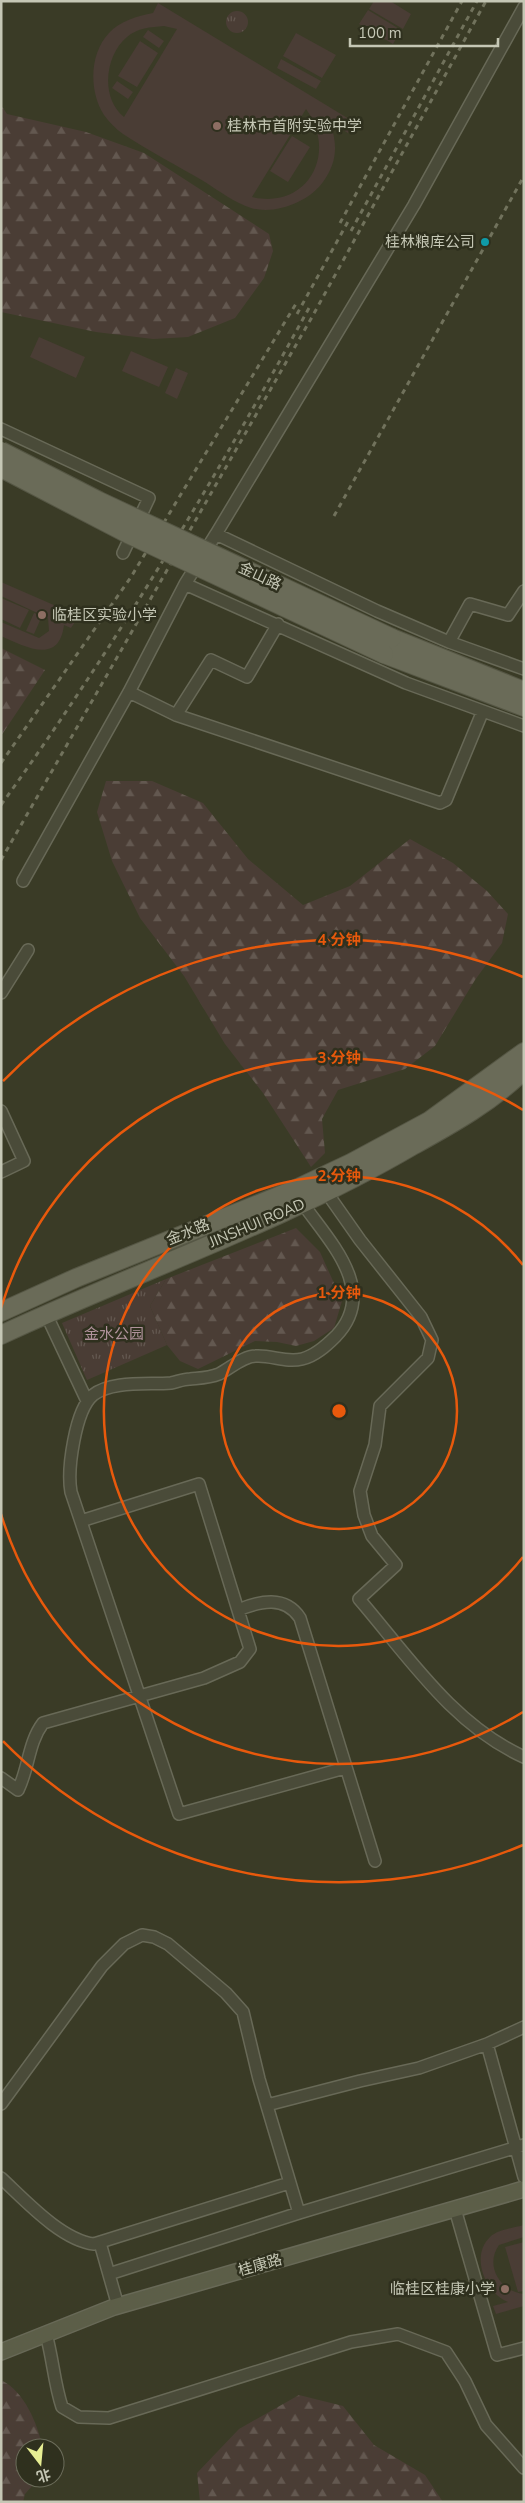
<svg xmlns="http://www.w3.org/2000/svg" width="525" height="2503" viewBox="0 0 525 2503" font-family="'Nunito Sans','Noto Sans SC',sans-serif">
<defs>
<pattern id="grass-tufts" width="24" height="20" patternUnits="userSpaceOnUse" patternTransform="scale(1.25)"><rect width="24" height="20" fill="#4a3d35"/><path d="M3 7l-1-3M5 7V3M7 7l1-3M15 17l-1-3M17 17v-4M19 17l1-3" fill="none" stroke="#635850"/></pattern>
<pattern id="forest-firs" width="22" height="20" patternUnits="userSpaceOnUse" patternTransform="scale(1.25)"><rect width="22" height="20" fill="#4a3d35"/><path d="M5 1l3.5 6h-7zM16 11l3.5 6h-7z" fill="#635850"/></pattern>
</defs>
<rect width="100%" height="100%" fill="#3a3b26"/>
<path fill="url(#grass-tufts)" d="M226 22a11 11 0 1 1 22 0a11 11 0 1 1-22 0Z
M166 1279 150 1306 167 1345 87 1380 62 1323Z"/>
<path fill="url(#forest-firs)" d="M1 105 7 114 86 132 144 153 269 234 273 251 264 278 235 318 188 337 153 339 96 332 1 312Z
M1 648 45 670 1 736Z
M106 781H152L203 803 248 859 303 905 350 886 410 839 453 863 487 891 508 914 502 943 475 980 435 1046 405 1069 338 1090 322 1119 325 1153 311 1167 263 1093 225 1044 184 976 140 918 112 861 97 812Z
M296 1228 320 1252 342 1301 334 1328 314 1341 296 1346 277 1342 255 1341 198 1369 180 1361 167 1345 150 1306 166 1279Z
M1 2380C25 2392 37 2423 43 2448H25V2478H39L25 2494 23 2502H1Z
M299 2395 343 2406 374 2445 425 2475 443 2502H200L197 2473 239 2429Z"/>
<path fill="#4a3d35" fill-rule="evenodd" d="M374 1H390L411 14 403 29 369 9Z
M158 3 354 122 348 133 330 122C338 146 337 162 323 182 309 202 275 215 251 208 235 203 219 191 205 182 178 166 149 151 123 134 116 129 109 122 104 115 89 92 89 54 109 33 120 21 137 16 153 13ZM164 26 177 29 124 117C100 98 105 55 127 37 137 28 151 27 164 26ZM306 109C338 153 308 210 252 197Z
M368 10 401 30 393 44 359 24Z
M148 30 164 41 159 48 143 37Z
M296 33 336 55 322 78 283 56Z
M140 41 158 53 137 87 118 76Z
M281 59 321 81 316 89 277 68Z
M117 81 133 92 128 99 112 88Z
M292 136 310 147 288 182 270 171Z
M39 337 85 357 76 378 30 357Z
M131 351 168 367 159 387 122 371Z
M176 368 188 373 177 399 165 393Z
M1 582 79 616 71 628 64 625C59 666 24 646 1 636V622L39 638 49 631 48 618 1 596Z
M1 598 29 610 20 628 1 619Z
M34 613 42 616 34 634 26 631Z
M524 2225V2237L499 2245C484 2266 501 2292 524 2294V2306L496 2314 493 2306 508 2302C485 2293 470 2256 490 2237 498 2229 514 2228 524 2225Z
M524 2242V2291L518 2292 505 2247Z"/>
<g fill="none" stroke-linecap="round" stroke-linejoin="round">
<defs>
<path id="street" d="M1 429 149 498 123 553
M216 534 414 205 524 7
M185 584 406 683 524 726
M449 642 524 669
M129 692 176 715 440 803 446 800 482 713
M176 715 211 660 247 677 278 624
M23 881 129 692 185 584 216 534 377 611 449 642 470 604 508 615 524 591
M1 993 28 950
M1 1111 24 1161 1 1172
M327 1193 360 1240 421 1317 432 1340 428 1358 380 1406 375 1445 360 1491 364 1515 372 1536 396 1565 359 1599C408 1656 453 1725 524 1757
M303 1204C330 1242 379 1291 336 1336 326 1346 315 1356 302 1359 286 1363 272 1355 256 1356 243 1356 231 1368 219 1374 209 1378 200 1378 190 1379 183 1379 177 1382 171 1383 149 1385 112 1380 93 1395 75 1410 67 1470 71 1492L179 1814 345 1768
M46 1314 87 1401
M238 1610C260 1601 285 1595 300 1618L375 1861
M1 1778 18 1790C29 1768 28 1743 43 1723L204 1678 240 1662 250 1649 199 1484 81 1521
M487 2044 524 2177
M1 2104 102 1966 124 1944 142 1935 154 1937 168 1944 226 1993 243 2012 259 2079 299 2213
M267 2105 360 2081 419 2068 487 2044 524 2027
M1 2178C25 2200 61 2240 94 2244L289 2183
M455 2209 497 2355 524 2348
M100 2243 118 2306
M109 2274 299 2213 524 2145
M46 2334C53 2359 54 2383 62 2407L79 2417 109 2418 351 2342 398 2334 446 2352 465 2381 486 2425 524 2468"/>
<path id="secondary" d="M1 2352 114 2307 524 2189"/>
<path id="primary" d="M392 638 524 691
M384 654 524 707
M1 1312 76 1278 298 1188 351 1163 429 1121 524 1052
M1 1335C138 1271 283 1222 414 1145 452 1124 493 1101 524 1070"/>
</defs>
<use href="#street" stroke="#686957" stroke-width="14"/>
<use href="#secondary" stroke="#686957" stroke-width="18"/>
<use href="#primary" stroke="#565745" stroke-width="20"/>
<use href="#street" stroke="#4a4b39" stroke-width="11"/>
<use href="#secondary" stroke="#5c5e48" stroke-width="15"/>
<use href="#primary" stroke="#6a6b58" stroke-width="18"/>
<path stroke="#71725c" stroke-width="3" stroke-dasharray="5 5" stroke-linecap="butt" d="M340 223 462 1
M351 231 477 1
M297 314 350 218
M334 516 524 176
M1 763 131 577 297 302
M1 805C115 647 215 479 309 308
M1 860 312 317 486 1"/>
<defs>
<path id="primary-bridge" d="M1 451 99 501 392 638
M1 468 128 534 384 654"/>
</defs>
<use href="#primary-bridge" stroke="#565745" stroke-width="20" stroke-linecap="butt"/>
<use href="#primary-bridge" stroke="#6a6b58" stroke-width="18"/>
</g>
<g fill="none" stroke="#e8590c" stroke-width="2.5">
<circle cx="339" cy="1411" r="118"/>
<path d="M523 1557A235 235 0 1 1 523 1265"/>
<path d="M523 1712A353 353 0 0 1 1 1514M1 1308A353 353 0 0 1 523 1110"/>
<path d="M523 1845A471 471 0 0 1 3 1741M3 1081A471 471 0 0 1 523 977"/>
</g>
<g fill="#8d6e63" stroke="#2f301e" stroke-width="2">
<circle cx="217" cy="126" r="5"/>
<circle cx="42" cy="615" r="5"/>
<circle cx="505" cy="2289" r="5"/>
</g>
<circle fill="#0f9aa8" stroke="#2f301e" stroke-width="2" cx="485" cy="242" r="5"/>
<g text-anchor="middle" stroke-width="5" stroke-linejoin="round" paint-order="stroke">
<g font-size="15" fill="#c5c7b5" stroke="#2f301e" text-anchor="start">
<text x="227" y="131">桂林市首附实验中学</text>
<text x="475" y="247" text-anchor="end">桂林粮库公司</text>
<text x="52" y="620">临桂区实验小学</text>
<text x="495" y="2294" text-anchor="end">临桂区桂康小学</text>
</g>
<g font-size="15" fill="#c5c7b5" stroke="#2f301e">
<text transform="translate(260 576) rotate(25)" y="5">金山路</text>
<text transform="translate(257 1223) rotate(-23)" y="5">JINSHUI ROAD</text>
<text transform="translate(188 1232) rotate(-22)" y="5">金水路</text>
<text transform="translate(260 2265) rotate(-16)" y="5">桂康路</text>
</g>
<g font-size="15" fill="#b0929b" stroke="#2f301e">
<text x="114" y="1339">金水公园</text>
</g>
</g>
<circle cx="339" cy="1411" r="8" fill="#e8590c" stroke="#2f301e" stroke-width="2.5"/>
<g font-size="15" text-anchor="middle" font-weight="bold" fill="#e8590c" stroke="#2f301e" stroke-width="5" stroke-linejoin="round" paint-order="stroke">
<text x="339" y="945">4 分钟</text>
<text x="339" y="1063">3 分钟</text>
<text x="339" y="1181">2 分钟</text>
<text x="339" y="1298">1 分钟</text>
</g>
<rect width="525" height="2503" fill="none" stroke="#c5c7b5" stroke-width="5"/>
<g transform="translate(40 2463) rotate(164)"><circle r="24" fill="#2f301e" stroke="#6b6c5a"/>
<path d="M0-4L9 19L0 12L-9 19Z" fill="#e7ee93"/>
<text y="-8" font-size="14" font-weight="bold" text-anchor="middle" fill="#c5c7b5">北</text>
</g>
<path d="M350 38v8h148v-8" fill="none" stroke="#c5c7b5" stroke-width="2.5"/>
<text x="358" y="38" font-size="15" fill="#c5c7b5" stroke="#2f301e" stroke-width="4" paint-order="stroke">100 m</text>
</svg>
